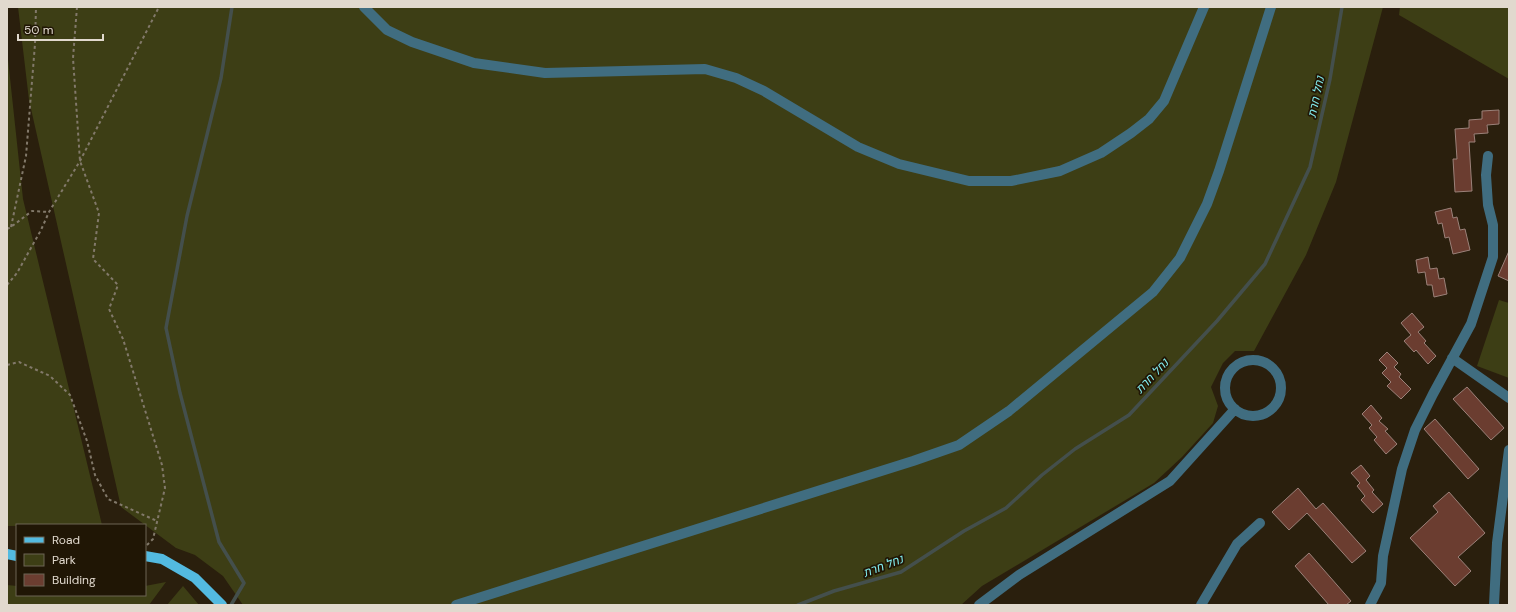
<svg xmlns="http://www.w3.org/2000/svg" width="1516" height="612" viewBox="0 0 1516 612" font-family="'DM Sans',Heebo,sans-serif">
<rect width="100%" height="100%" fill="#2a1f0d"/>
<path fill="#3d3e15" d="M18 7H1383L1336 182 1306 255 1254 351H1235L1223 363 1211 387 1218 406 1213 423 1182 457 1154 483 982 586 961 605H243L223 576 195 555 176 548 121 507 29 100Z
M1400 7H1509V79L1399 15Z
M7 50 23 199 102 525 7 526Z
M1499 300 1509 303V378L1477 366Z
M166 582 149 605H7V585L17 586V595H145V586Z
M183 586 199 605H167Z"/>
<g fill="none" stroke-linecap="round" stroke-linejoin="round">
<path stroke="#444f4c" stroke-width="3.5" d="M231 605 244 583 219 542 180 393 166 328 187 216 221 78 232 7
M798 605 834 591 901 572 964 531 1006 508 1042 475 1075 449 1129 415 1217 321 1265 264 1310 167 1330 79 1342 7"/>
</g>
<path fill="#6b3d30" stroke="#9b8179" d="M1499 110V124L1487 125 1488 133 1474 134 1475 142H1469L1472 191 1455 192 1453 159H1457L1455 129 1469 128V120L1482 119V111Z
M1451 208 1453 218 1457 217 1460 230 1465 229 1470 250 1453 254 1449 237 1445 238 1442 223 1438 224 1435 212Z
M1509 251V281L1498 276Z
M1428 257 1430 269 1437 268 1439 279 1444 278 1447 294 1434 297 1432 285H1427L1425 272 1418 273 1416 260Z
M1412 313 1424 327 1418 332 1426 341 1424 343 1436 356 1428 364 1416 350 1414 352 1404 341 1411 335 1401 323Z
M1387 352 1398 363 1394 367 1401 374 1399 377 1411 389 1401 399 1387 386 1391 382 1382 373 1387 368 1379 360Z
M1467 387 1504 428 1491 440 1453 399Z
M1371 405 1382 418 1379 421 1388 429 1385 431 1397 444 1386 454 1374 440 1377 437 1369 428 1372 425 1362 414Z
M1435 419 1479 469 1468 479 1424 429Z
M1361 465 1370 476 1366 480 1374 490 1372 492 1383 504 1373 513 1361 500 1365 496 1357 486 1360 483 1351 473Z
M1298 488 1316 509 1323 503 1366 551 1352 563 1307 513 1289 530 1272 512Z
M1449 492 1485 533 1458 557 1471 571 1455 586 1410 538 1438 512 1433 506Z
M1309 553 1351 601 1346 605H1329L1295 566Z"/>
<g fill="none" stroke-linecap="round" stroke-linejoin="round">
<path stroke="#82796a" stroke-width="2" stroke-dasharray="3 3" stroke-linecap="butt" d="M77 7 73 58 80 161 99 213 93 259 118 285 109 309 123 339 162 465 165 488 153 539 147 545
M11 227 26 156 35 44 36 7
M7 229 11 227 32 211 49 212
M7 285 17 273 41 230 49 212 80 161 159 7
M7 365 19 362 50 376 70 395 87 441 95 475 108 499 157 521"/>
<path stroke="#406d80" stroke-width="10" d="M364 7 387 30 412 42 474 63 545 73 705 69 736 78 764 91 858 147 899 164 969 181H1011L1060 171 1101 153 1131 133 1149 119 1164 101 1204 7
M1452 358 1509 398
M1225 388a28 28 0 1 1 56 0a28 28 0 1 1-56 0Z
M456 605 913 461 959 445 1009 411 1153 292 1180 258 1207 204 1219 171 1271 7
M979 605 1019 575 1170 481 1235 409
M1201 605 1237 544 1260 523
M1370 605 1381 583 1383 556 1402 469 1415 430 1433 394 1471 324 1493 257V225L1488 205 1486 175 1488 156
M1494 605 1497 543 1509 450"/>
<path stroke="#53bae0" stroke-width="10" d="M7 554 17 556
M145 556 162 559 195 578 222 605"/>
</g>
<g text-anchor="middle" stroke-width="3.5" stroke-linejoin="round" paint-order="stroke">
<g font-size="12" font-style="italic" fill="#82ecee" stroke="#201605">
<text transform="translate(1316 97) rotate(-78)" y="4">נחל חרת</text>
<text transform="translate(1152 376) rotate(-47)" y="4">נחל חרת</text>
<text transform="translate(883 566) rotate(-21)" y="4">נחל חרת</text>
</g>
</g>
<rect width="1516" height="612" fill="none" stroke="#e1d9ce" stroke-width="16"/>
<rect x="16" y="524" width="130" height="72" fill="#201605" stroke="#6d6455"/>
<rect x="24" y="537" width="20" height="6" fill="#53bae0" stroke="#6d6455"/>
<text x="52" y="544" font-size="12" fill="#e1d9ce">Road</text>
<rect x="24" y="554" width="20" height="12" fill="#3d3e15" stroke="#6d6455"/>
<text x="52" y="564" font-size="12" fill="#e1d9ce">Park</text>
<rect x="24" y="574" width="20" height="12" fill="#6b3d30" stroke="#6d6455"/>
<text x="52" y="584" font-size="12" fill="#e1d9ce">Building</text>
<path d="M18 34v6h85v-6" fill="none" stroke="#e1d9ce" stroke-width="2"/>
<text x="24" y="34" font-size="12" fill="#e1d9ce" stroke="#201605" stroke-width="3" paint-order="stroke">50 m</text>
</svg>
